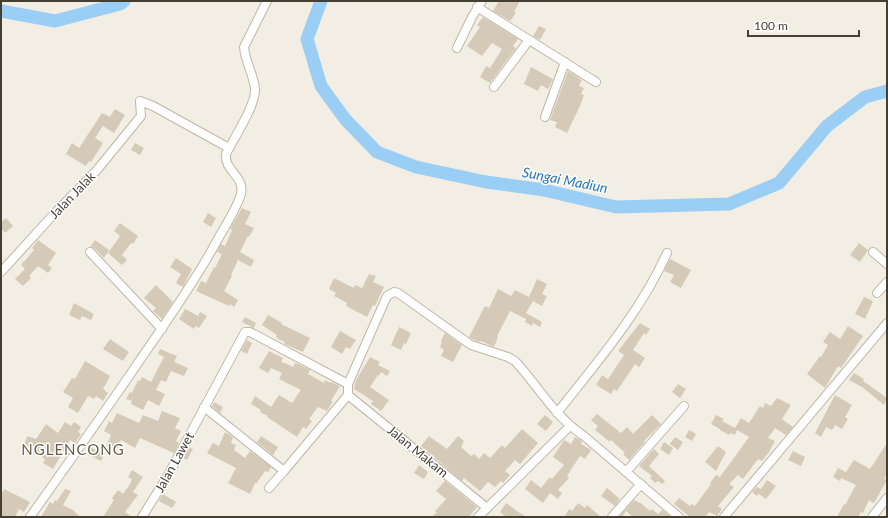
<svg xmlns="http://www.w3.org/2000/svg" width="888" height="518" viewBox="0 0 888 518" font-family="Lato,sans-serif">
<rect width="100%" height="100%" fill="#f3eee3"/>
<g fill="none" stroke-linecap="round" stroke-linejoin="round">
<path stroke="#9acef4" stroke-width="13" d="M321 1 307 39 321 86 345 119 377 152 416 167 486 182 544 190 616 207 729 204 779 183 827 126 865 97 887 91
M1 11 55 21 120 4 124 1"/>
</g>
<path fill="#d5cab8" d="M499 1H520L514 12 516 13 510 21 493 11Z
M483 17 518 39 513 46 516 48 490 83 480 77 486 66 490 68 502 49 492 43 482 56 467 46 480 27 477 25Z
M539 26 546 29 540 40 533 36Z
M531 67 553 79 548 89 541 85 538 91 524 84Z
M568 71 582 80 579 86 584 88 581 94 584 95 580 106 567 133 555 127 557 122 550 120Z
M115 109 125 115 114 133 103 126 95 138 103 143 91 162 89 161 86 166 66 154 72 143 79 148 102 113 110 117Z
M135 143 144 148 140 155 131 150Z
M242 208 251 212 245 224 254 228 249 237 248 236 240 252 254 260 251 267 238 260 231 275 232 276 224 291 238 300 234 307 230 304 229 306 196 291 201 281 206 283 214 267 215 268 222 254 217 252 221 244 225 246 232 230 230 229Z
M208 213 216 218 211 227 203 222Z
M6 218 13 226 5 233 1 228V222Z
M120 223 138 236 133 244 131 243 122 255 127 260 122 265 108 253 120 236 114 231Z
M38 240 56 253 48 265 52 268 48 273 38 266 29 276 31 278 23 286 15 279 25 269 21 265 34 250 32 248Z
M95 240 109 250 104 258 94 248 90 247Z
M859 243 868 250 860 262 850 255Z
M176 258 192 269 183 287 176 283 181 274 170 267Z
M670 259 691 270 681 288 670 282 674 275 664 271Z
M369 274 376 276 373 282 384 287 375 306 373 305 367 317 346 306 347 303 334 296 336 293 329 289 334 278 354 288 355 285 362 288Z
M537 279 547 284 542 294 547 296 542 306 533 301 526 313 542 322 540 327 533 323 532 326 525 322 526 319 510 311 497 336 498 337 494 347 481 341 480 342 474 340 469 337 485 306 489 308 498 289 511 296 515 290 529 297Z
M156 285 173 302 162 319 153 311 156 308 144 298Z
M864 297 873 301 865 319 855 314Z
M74 303 94 314 91 320 82 316 80 320 69 315Z
M185 309 198 316 200 312 207 316 199 328 195 326 194 329 179 319Z
M268 315 282 323 281 324 310 338 303 352 284 344 285 342 278 339 276 336 277 335 262 325Z
M245 317 256 323 254 328 242 322Z
M640 323 650 329 646 335 644 333 633 350 645 358 639 367 635 364 617 391 614 389 611 394 596 385 602 375 608 379 624 355 618 351Z
M848 326 863 336 841 368 838 366 825 388 807 374 820 356 821 357 828 345 823 342 830 332 840 339Z
M399 327 411 333 406 344 404 343 401 350 391 345Z
M340 331 356 340 350 349 346 347 342 354 331 347Z
M445 333 462 345 453 362 441 356 444 350 440 347 442 342 441 341Z
M110 339 129 352 123 361 103 349Z
M247 340 252 343 247 354 241 351Z
M160 349 177 356 174 362 188 368 184 376 171 371 166 382 161 380 156 390 165 394 159 406 148 400 143 410 131 404 132 401 126 399 130 392 132 393 138 380 140 381 142 377 151 382 164 357 158 354Z
M269 351 283 358 281 362 287 364 293 367 295 363 300 365 310 370 308 374 324 383 325 380 331 383 332 382 340 386 331 401H333L327 411 318 407 309 419 312 421 306 429 303 427 297 437 267 417 268 416 260 412 261 410 251 404 255 396 271 407 279 395 292 403 301 390 279 379 282 373 271 368 268 373 259 368Z
M370 357 380 362 378 365 390 371 387 376 381 372 379 376 378 375 370 387 389 400 381 411 371 404 373 401 354 389 356 380Z
M85 361 110 376 103 389 108 393 103 401 96 396 94 399 88 396 78 413 68 407 73 398 63 392 72 378 75 379Z
M854 373 864 379 863 381 887 398 884 405 862 387 849 380Z
M678 384 686 389 680 398 672 392Z
M835 395 852 405 845 417 848 419 842 429 835 425 832 430 826 427 821 437 815 433Z
M777 398 791 405 782 419 793 427 786 435 775 428 768 438 775 441 769 452 762 461 758 459 743 479 738 475 729 484 734 487 718 506 722 509 717 516 709 512 705 517H690L674 504 679 498 690 506 692 504 695 506 711 484 710 483 716 475 720 477 749 437 737 430 735 435 730 433 729 435 720 430V429L711 424 716 415 724 419 722 421 735 428 741 418 749 423 760 406 763 408 765 403 771 406Z
M214 402 223 407 220 413 212 406Z
M162 411 180 418 175 428 181 431 176 441 179 443 174 453 140 438 135 448 121 440 116 452 106 447 111 435 104 431 109 421 112 423 117 413 139 423 143 415 158 421Z
M597 414 621 433 627 427 633 434 652 415 661 424 644 441 645 442 629 460 623 454 625 453 611 440 610 442 595 430 598 426 591 420Z
M545 415 553 422 546 431 537 424Z
M65 422 71 426 74 422 81 427 78 432 81 434 75 443 70 440 53 469 43 463 45 459 24 446 27 436 36 439 46 424 58 433Z
M522 429 538 443 520 464 515 460 505 471 510 475 503 483 501 481 495 487 488 482 480 491 464 478 462 481 421 446 429 436 447 449 458 436 464 441 461 447 471 456 474 454 479 459 484 453 490 458 502 445 505 448Z
M689 430 696 434 692 441 685 437Z
M225 432 233 437 231 443 236 445 234 450 245 458 250 451 271 467 268 472 265 471 256 484 255 483 250 494 228 483 236 468 207 453 213 443 219 446Z
M261 436 278 447 273 455 257 442Z
M575 437 582 441 581 444 591 450 585 459 580 456 567 476 569 478 558 490 562 493 558 499 550 493 543 503 525 489 531 480 541 488 550 477 552 479 564 465 553 457 564 440 571 444Z
M675 437 683 442 678 450 670 444Z
M664 442 673 448 669 455 660 449Z
M887 443V474L884 479 887 480 874 503 869 500 863 513 861 512 858 517H837L844 504 845 505 856 485 841 478 840 481 833 477 838 468 846 472 854 460 870 469Z
M718 446 726 452 716 471 705 462Z
M89 447 105 453 101 461 86 454Z
M189 447 193 449 187 460 183 458Z
M654 449 659 454 649 466 665 481 662 484 658 481 655 483 650 478 652 476 639 466Z
M793 451 805 457 801 466 788 460Z
M419 465 428 472 424 479 414 473Z
M132 470 143 477 133 492 138 495 125 512 132 517H103L114 500 112 498 118 490 123 494 130 484 132 479 128 477Z
M767 480 776 486 766 499 759 494 757 496 752 492 757 487 761 489Z
M445 481 477 507 469 517H432L437 512 435 511 446 499 436 491Z
M607 488 620 499 615 506 601 496Z
M4 489 30 502 24 512 19 509 15 517H1V496Z
M65 489 71 491 63 505 73 510 80 517H41L50 502 53 504 55 500 57 501Z
M163 494 176 502 172 508 159 501Z
M634 500 642 504 650 511 652 509 658 514 662 510 671 517H633L626 511 622 517H619Z
M506 503 517 511 526 517H506L500 512Z
M578 503 585 508 587 505 601 517H564L569 509 572 511Z"/>
<g fill="none" stroke-linecap="round" stroke-linejoin="round">
<defs>
<path id="minor" d="M477 7 596 82
M457 48 472 17 482 1
M494 87 529 40
M545 117 565 62
M90 252 162 329
M873 252 887 264
M1 272 53 215 97 170 141 116 140 101 153 106 229 148
M877 293 887 282
M348 395 487 508
M204 407 284 471 348 395V384L387 296 394 292 398 293 471 345 508 357 515 361C539 387 554 416 584 436L679 517
M557 413C597 362 640 313 667 253
M626 472 684 406
M269 488 284 471
M30 517C67 465 104 413 140 360 165 324 191 287 213 248 220 234 237 209 241 194 245 176 224 171 226 154 234 138 256 105 255 89 254 75 245 62 244 47L267 1
M142 517 167 477 245 332H250L348 384
M478 517 570 426
M612 517 641 484
M724 517 887 323
M872 517 887 498"/>
</defs>
<use href="#minor" stroke="#bfb6a5" stroke-width="10"/>
<use href="#minor" stroke="#fff" stroke-width="8"/>
</g>
<g text-anchor="middle" stroke-width="3" stroke-linejoin="round" paint-order="stroke">
<g font-size="13" fill="#453e33" stroke="#fff">
<text transform="translate(72 195) rotate(-46)" y="5">Jalan Jalak</text>
<text transform="translate(418 451) rotate(39)" y="5">Jalan Makam</text>
<text transform="translate(174 462) rotate(-61)" y="5">Jalan Lawet</text>
</g>
<g font-size="14" font-style="italic" fill="#2677b7" stroke="#fff">
<text transform="translate(565 180) rotate(11)" y="5">Sungai Madiun</text>
</g>
<g font-size="15" letter-spacing="1" fill="#685c49" stroke="#fff">
<text x="73" y="455">NGLENCONG</text>
</g>
</g>
<rect width="888" height="518" fill="none" stroke="#453e33" stroke-width="4"/>
<path d="M748 30v6h111v-6" fill="none" stroke="#453e33" stroke-width="2"/>
<text x="754" y="30" font-size="12" fill="#453e33" stroke="#ffffff" stroke-width="3" paint-order="stroke">100 m</text>
</svg>
